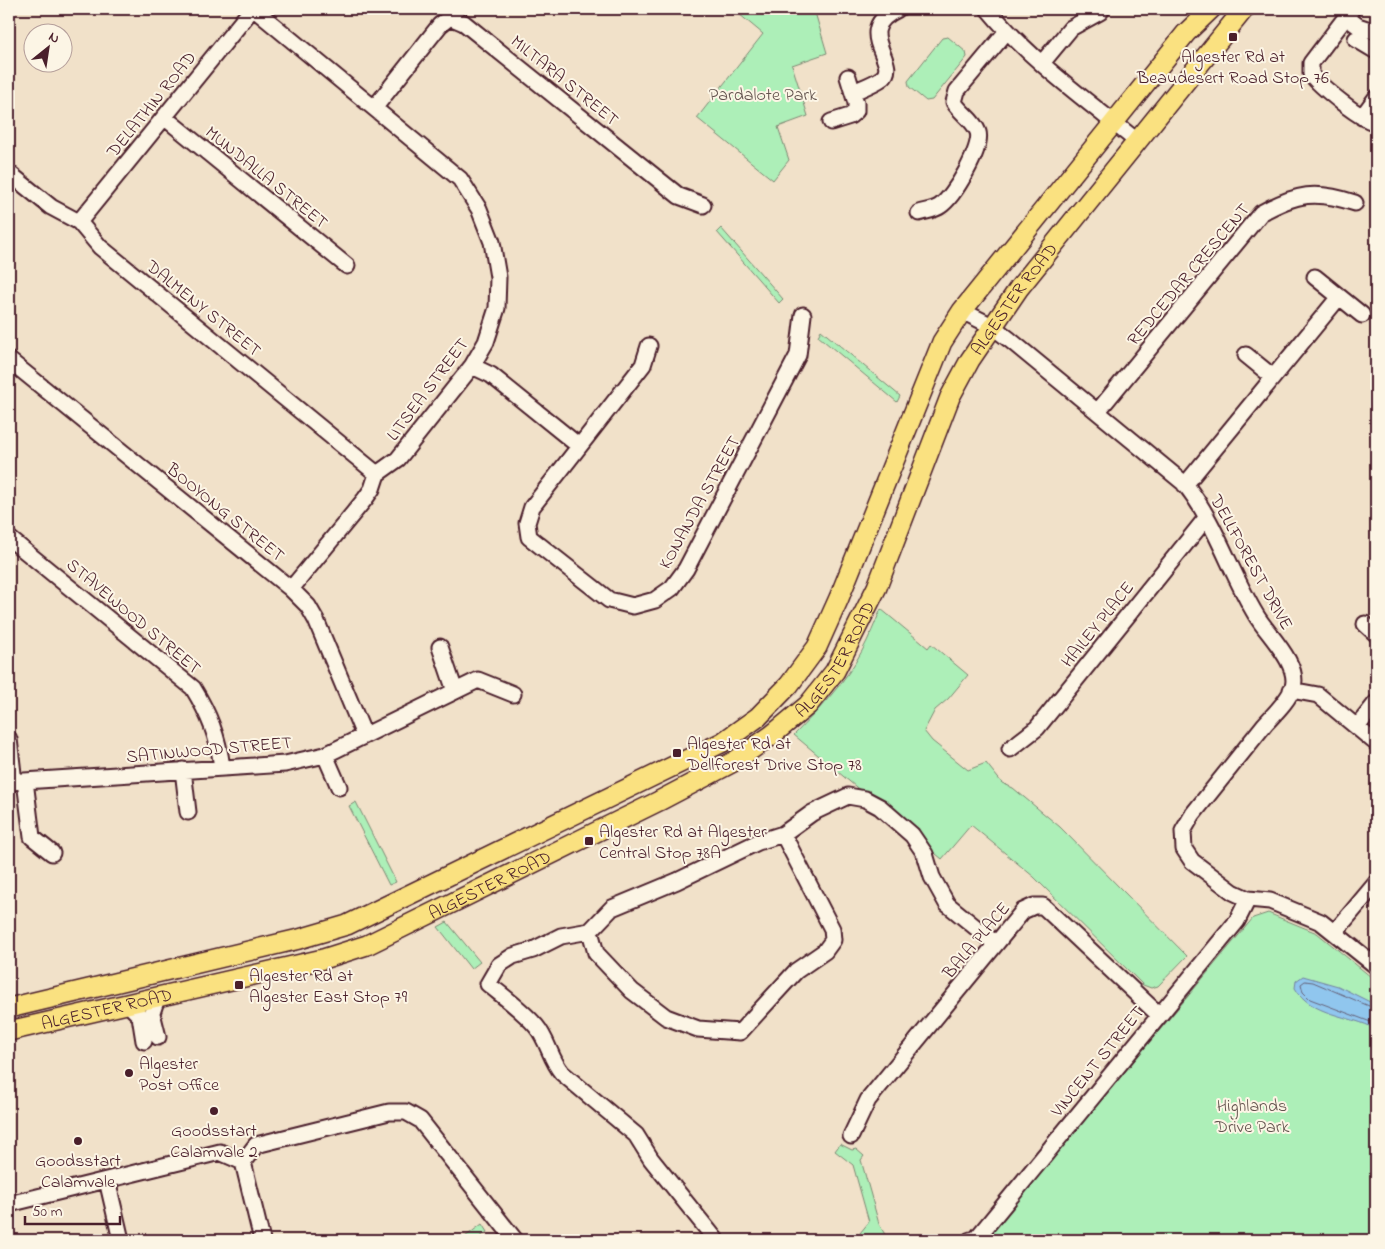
<svg xmlns="http://www.w3.org/2000/svg" width="1385" height="1249" viewBox="0 0 1385 1249" font-family="'Indie Flower',sans-serif">
<rect width="100%" height="100%" fill="#f1e1c9"/>
<filter id="ink" filterUnits="userSpaceOnUse"><feTurbulence type="fractalNoise" baseFrequency=".02" numOctaves="2"/><feDisplacementMap in="SourceGraphic" scale="10" xChannelSelector="R" yChannelSelector="G"/><feConvolveMatrix kernelMatrix="1 2 1 2 8 2 1 2 1" color-interpolation-filters="sRGB"/></filter>
<g filter="url(#ink)">
<path fill="#adefb8" stroke="#7c8772" d="M733 9H814L827 53 792 65 808 116 778 127 789 160 773 180 697 118 763 34Z
M948 37 966 52 967 57 932 100 926 101 909 87 908 81 942 38Z
M721 228 783 299 779 303 717 232Z
M821 330 900 396 897 402 818 336Z
M881 609 928 648 931 644 968 675 948 699 935 710 924 731 932 741 968 770 986 763 1002 783 1013 788 1060 827 1187 956 1158 986 1151 988 1143 985 1034 877 971 825 942 859 794 735C819 709 845 683 862 651 869 638 875 623 881 609Z
M356 802 396 882 389 885 349 806Z
M1268 913 1317 933 1376 981V1240H985L1253 918Z
M447 922 480 962 471 969 438 927Z
M840 1144 852 1150 856 1149 864 1156 861 1160 879 1224 888 1240H868L860 1233 869 1222 853 1165 835 1151Z
M482 1224 487 1232 476 1240H461Z"/>
<path fill="#90c6ee" stroke="#7483a0" d="M1303 976 1338 986 1376 1005V1029C1350 1015 1311 1016 1295 988L1296 981Z"/>
<g fill="none" stroke-linecap="round" stroke-linejoin="round">
<path stroke="#666279" stroke-width="1" d="M1376 1009 1313 982 1305 981 1301 984 1303 992 1310 999 1376 1024"/>
<defs>
<path id="minor" d="M254 9 460 179 479 209 492 242 498 277 497 308 486 342 472 366 398 459 377 474 372 489 365 499 291 589
M988 9C1030 60 1086 100 1138 142
M1352 9 1311 63V74C1319 85 1364 123 1376 122
M1346 17 1358 26 1373 31
M1356 39 1376 51
M1042 63 1071 28 1100 12 1102 9
M853 92C862 88 874 84 882 78 902 63 850 31 898 9
M375 107 440 25 450 17 464 23 679 196 703 205
M164 117 347 266
M1362 117 1376 98
M831 122 850 116 856 111V103L848 77
M9 173 51 207 79 222 100 247 377 474
M919 213C925 211 935 210 940 206 954 197 983 147 978 132 974 120 960 113 954 102L957 91 1007 31
M79 222 252 9
M1315 277 1362 315
M962 311 992 326 1010 340 1185 484C1216 523 1230 572 1256 615 1267 634 1300 664 1293 687 1289 700 1274 714 1265 724 1241 754 1217 784 1193 814L1183 831 1184 849 1192 861 1233 892 1248 899 1270 901 1321 922 1376 966
M649 346 643 365 532 507 527 523 529 537 609 600 633 606 655 600 672 588 686 569 798 355 803 315
M1246 355 1273 377
M9 360 291 589 308 606 316 620 364 735
M472 366 491 375 579 446
M1098 411 1261 213C1297 193 1316 190 1355 203
M1185 485 1339 297
M9 538 193 688C209 714 218 737 222 767
M1365 624 1376 634
M440 647 455 691
M1291 690 1318 695 1376 743
M1357 727 1376 703
M9 739 14 782
M1010 749 1037 728 1207 517
M325 755 339 787
M183 770 188 812
M25 781 32 837 52 853
M9 782 285 764 325 755 478 680 513 694
M590 931 596 953 632 991 666 1017 698 1029 740 1032 796 971 825 951 833 940 832 929 783 834
M1335 932 1376 883
M157 998 152 1013 158 1037
M129 1005 140 1016 144 1041
M851 1136 868 1100 1023 911 1034 906H1043L1159 1015
M243 1162 262 1240
M107 1180 121 1240
M9 1204 220 1152 243 1162 256 1145 389 1112H406L420 1120 515 1240
M716 1240 651 1159 636 1135 562 1073C550 1059 548 1040 536 1026 522 1010 504 997 488 984L499 965 513 956 533 950 561 936 590 931 612 908 677 881 758 842 783 834 812 813 848 796 865 799 880 807 912 835 925 854 932 877 947 904 996 944
M970 1240 976 1239 1237 921 1248 899"/>
<g id="major">
<path d="M9 1008 299 939 347 925 723 742 758 717 789 685 817 647 839 598 942 342 962 311 1186 33 1211 9"/>
<path id="s1" d="M9 1031 323 959 367 945 659 801 735 761 772 735 808 705 835 671 877 587 950 397 970 360 1019 288 1244 9"/>
</g>
</defs>
<use href="#minor" stroke="#4a1f2b" stroke-width="19"/>
<use href="#major" stroke="#4a1f2b" stroke-width="22"/>
<use href="#minor" stroke="#fcf5e5" stroke-width="15"/>
<use href="#major" stroke="#fae180" stroke-width="19"/>
</g>
</g>
<g fill="#4a1f2b" stroke="#fcf5e5" stroke-width="2">
<rect x="1228" y="32" width="10" height="10" rx="2.5"/>
<rect x="672" y="748" width="10" height="10" rx="2.5"/>
<rect x="584" y="836" width="10" height="10" rx="2.5"/>
<rect x="234" y="980" width="10" height="10" rx="2.5"/>
<circle cx="129" cy="1073" r="5"/>
<circle cx="214" cy="1111" r="5"/>
<circle cx="78" cy="1141" r="5"/>
</g>
<g text-anchor="middle" stroke-width="4" stroke-linejoin="round" paint-order="stroke">
<g font-size="18" fill="#4a1f2b" stroke="#fcf5e5" text-anchor="start">
<text x="1233" y="62" text-anchor="middle">Algester Rd at<tspan x="1233" dy="21">Beaudesert Road Stop 76</tspan></text>
<text x="687" y="749">Algester Rd at<tspan x="687" dy="21">Dellforest Drive Stop 78</tspan></text>
<text x="599" y="837">Algester Rd at Algester<tspan x="599" dy="21">Central Stop 78A</tspan></text>
<text x="249" y="981">Algester Rd at<tspan x="249" dy="21">Algester East Stop 79</tspan></text>
<text x="139" y="1069">Algester<tspan x="139" dy="21">Post Office</tspan></text>
<text x="214" y="1136" text-anchor="middle">Goodsstart<tspan x="214" dy="21">Calamvale 2</tspan></text>
<text x="78" y="1166" text-anchor="middle">Goodsstart<tspan x="78" dy="21">Calamvale</tspan></text>
</g>
<g font-size="18" fill="#4a1f2b" stroke="#fcf5e5">
<text transform="translate(565 80) rotate(39)" y="6">MILTARA STREET</text>
<text transform="translate(151 104) rotate(-51)" y="6">DELATHIN ROAD</text>
<text transform="translate(267 177) rotate(39)" y="6">MUNDALLA STREET</text>
<text transform="translate(1188 274) rotate(-50)" y="6">REDCEDAR CRESCENT</text>
<text dy="6" stroke="none"><textPath href="#s1" startOffset="1330">ALGESTER ROAD</textPath></text>
<text transform="translate(204 308) rotate(39)" y="6">DALMENY STREET</text>
<text transform="translate(427 389) rotate(-53)" y="6">LITSEA STREET</text>
<text transform="translate(699 502) rotate(-61)" y="6">KONANDA STREET</text>
<text transform="translate(226 512) rotate(39)" y="6">BOOYONG STREET</text>
<text transform="translate(1252 562) rotate(61)" y="6">DELLFOREST DRIVE</text>
<text transform="translate(134 616) rotate(40)" y="6">STAVEWOOD STREET</text>
<text transform="translate(1097 624) rotate(-51)" y="6">HAILEY PLACE</text>
<text dy="6" stroke="none"><textPath href="#s1" startOffset="925">ALGESTER ROAD</textPath></text>
<text transform="translate(209 749) rotate(-5)" y="6">SATINWOOD STREET</text>
<text dy="6" stroke="none"><textPath href="#s1" startOffset="505">ALGESTER ROAD</textPath></text>
<text transform="translate(976 940) rotate(-50)" y="6">BALA PLACE</text>
<text dy="6" stroke="none"><textPath href="#s1" startOffset="100">ALGESTER ROAD</textPath></text>
<text transform="translate(1097 1061) rotate(-51)" y="6">VINCENT STREET</text>
</g>
<g font-size="18" fill="#63534e" stroke="#fcf5e5">
<text x="763" y="100">Pardalote Park</text>
<text x="1252" y="1111">Highlands<tspan x="1252" dy="21">Drive Park</tspan></text>
</g>
</g>
<rect width="1385" height="1249" fill="none" stroke="#fcf5e5" stroke-width="30"/>
<rect x="15" y="15" width="1355" height="1219" fill="none" stroke="#4a1f2b" stroke-width="2" filter="url(#ink)"/>
<g transform="translate(48 48) rotate(30)"><circle r="24" fill="#fcf5e5" stroke="#b59f9b"/>
<path d="M0-4L9 19L0 12L-9 19Z" fill="#4a1f2b"/>
<text y="-8" font-size="14" font-weight="bold" text-anchor="middle" fill="#4a1f2b">N</text>
</g>
<path d="M25 1216v8h95v-8" fill="none" stroke="#4a1f2b" stroke-width="2.5"/>
<text x="32" y="1216" font-size="15" fill="#4a1f2b" stroke="#fcf5e5" stroke-width="4" paint-order="stroke">50 m</text>
</svg>
